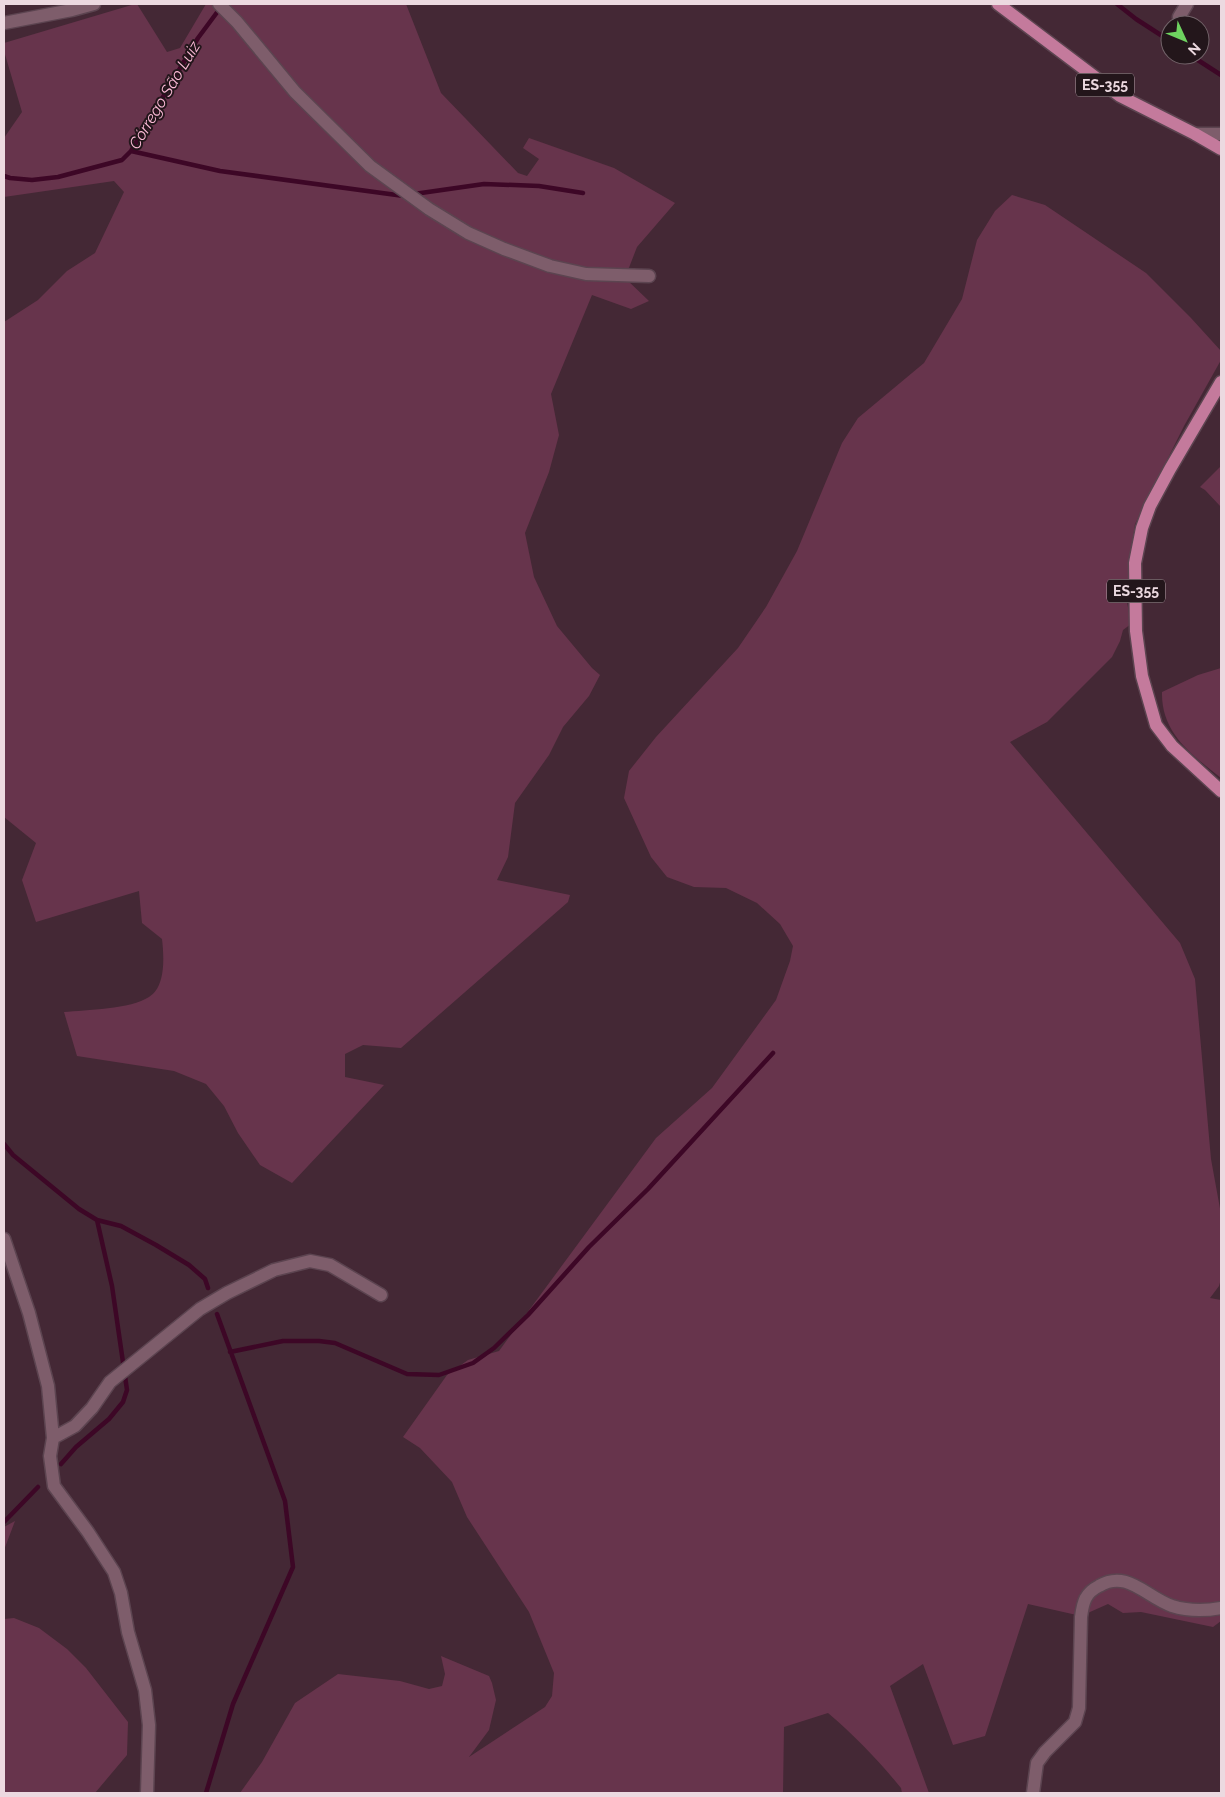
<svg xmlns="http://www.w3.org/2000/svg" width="1225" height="1797" viewBox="0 0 1225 1797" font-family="Raleway,sans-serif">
<rect width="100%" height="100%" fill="#442835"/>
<path fill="#67344c" d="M135 4H137L167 52 180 48 206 4H406L441 93 518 173 527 176 539 159 523 148 529 138 614 168 675 203 637 247 625 278 649 301 631 309 592 295 551 394 559 435 549 472 525 533 534 577 557 626 592 668 600 675 589 696 563 727 549 755 515 803 508 857 497 880 570 895 568 902 401 1048 363 1045 345 1054V1077L384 1085 292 1183 260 1165 238 1133 224 1106 206 1084 174 1071 77 1056 64 1012C86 1010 131 1009 149 997 166 987 164 956 162 939L142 923 139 891 36 922 22 880 36 843 4 817V322L38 300 67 271 95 253 124 192 114 181 4 197V138L22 112 4 51V43Z
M1012 195 1045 205 1146 273 1191 318 1221 351V360L1184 426 1135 524 1129 563 1127 602 1131 624 1123 630 1120 641 1112 657 1047 722 1010 742 1180 943 1195 979 1211 1159 1221 1214V1279L1219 1286 1210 1298 1221 1300V1621L1213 1627 1141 1612 1123 1613 1108 1604 1081 1616 1028 1604 985 1736 953 1745 923 1664 890 1686 929 1793H902L901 1788C879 1761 855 1736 828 1713L784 1727 783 1793H240L262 1762 295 1703 338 1674 400 1681 429 1689 442 1686 445 1674 441 1656 489 1676 492 1683 496 1700 489 1730 469 1757 545 1707 552 1696 554 1673 529 1612 467 1517 452 1482 420 1448 403 1437 447 1375 468 1360 499 1351 656 1138 712 1088 776 1000 790 961 793 946 780 924 757 903 726 888 694 887 667 877 651 857 624 798 629 771 656 737 738 648 766 607 797 551 842 443 858 418 924 363 962 299 977 240 995 211Z
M1221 466V507L1205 490 1200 487Z
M1221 668V778C1192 755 1161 733 1162 692L1198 675Z
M15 1521 4 1550V1527Z
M14 1618 39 1628 67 1649 86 1668 128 1722 127 1755 95 1793H4V1619Z"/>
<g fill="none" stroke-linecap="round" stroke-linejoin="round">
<path stroke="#3d0726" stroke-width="4.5" d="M1117 4 1136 19 1170 41
M1190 55 1221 75
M131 151 220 171 404 196
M4 176 10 178 32 180 58 177 122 160 131 151 198 38 221 7
M414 194 484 184 539 186 583 193
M4 1144 13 1155 79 1209 97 1220 121 1226 156 1245 189 1265 205 1279 208 1288
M230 1352 283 1341H319L335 1343 407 1374 439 1375 473 1363 494 1348 528 1315 589 1247 648 1189 773 1053
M61 1464 76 1447 109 1419 123 1402 127 1390 112 1286 97 1220
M4 1522 38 1487
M206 1793 233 1704 293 1567 285 1501 217 1314"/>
<defs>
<path id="street" d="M219 4 237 22 295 92 370 166 429 209 468 233 504 249 550 266 586 274 649 276
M1179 17 1187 4
M4 23 72 10 94 4
M1195 134H1221
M4 1239 29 1313 48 1386 53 1438 50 1456 54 1486 88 1532 114 1572 121 1593 128 1632 145 1690 149 1725 147 1793
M53 1438 75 1426 92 1408 110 1382 200 1309 227 1293 274 1270 310 1261 330 1265 381 1295
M1033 1793 1037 1763 1045 1752 1075 1722 1079 1708 1081 1617C1083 1602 1085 1593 1099 1586 1127 1569 1146 1597 1172 1606 1188 1611 1205 1611 1221 1608"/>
<path id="primary" d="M998 4 1120 96 1195 134 1221 149
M1221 382 1170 469 1150 506 1142 528 1135 563 1136 631 1142 676 1156 725 1172 746 1221 791"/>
</defs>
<use href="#street" stroke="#5c4450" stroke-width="15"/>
<use href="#primary" stroke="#5c4450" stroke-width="15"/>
<use href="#street" stroke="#7e5d6b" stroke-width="12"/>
<use href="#primary" stroke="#c47a9c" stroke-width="12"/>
</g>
<g text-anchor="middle" stroke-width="4" stroke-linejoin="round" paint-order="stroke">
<g fill="#23161b" stroke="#b09ea5" stroke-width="1">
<rect x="1076" y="73.5" width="58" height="23" rx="4"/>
<rect x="1107" y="579.5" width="58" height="23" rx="4"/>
</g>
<g font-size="14" font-weight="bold" fill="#ecd9e0">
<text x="1105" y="90">ES-355</text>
<text x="1136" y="596">ES-355</text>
</g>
<g font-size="16" font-style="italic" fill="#fcbad7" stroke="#23161b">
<text transform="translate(164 95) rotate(-59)" y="6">Córrego São Luiz</text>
</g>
</g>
<rect width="1225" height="1797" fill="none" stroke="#ecd9e0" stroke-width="10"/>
<g transform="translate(1185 40) rotate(134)"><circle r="24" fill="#23161b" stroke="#73646a"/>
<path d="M0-4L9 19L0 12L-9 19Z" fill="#6ed360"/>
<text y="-8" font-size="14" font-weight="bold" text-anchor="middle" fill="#ecd9e0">N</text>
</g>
</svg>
